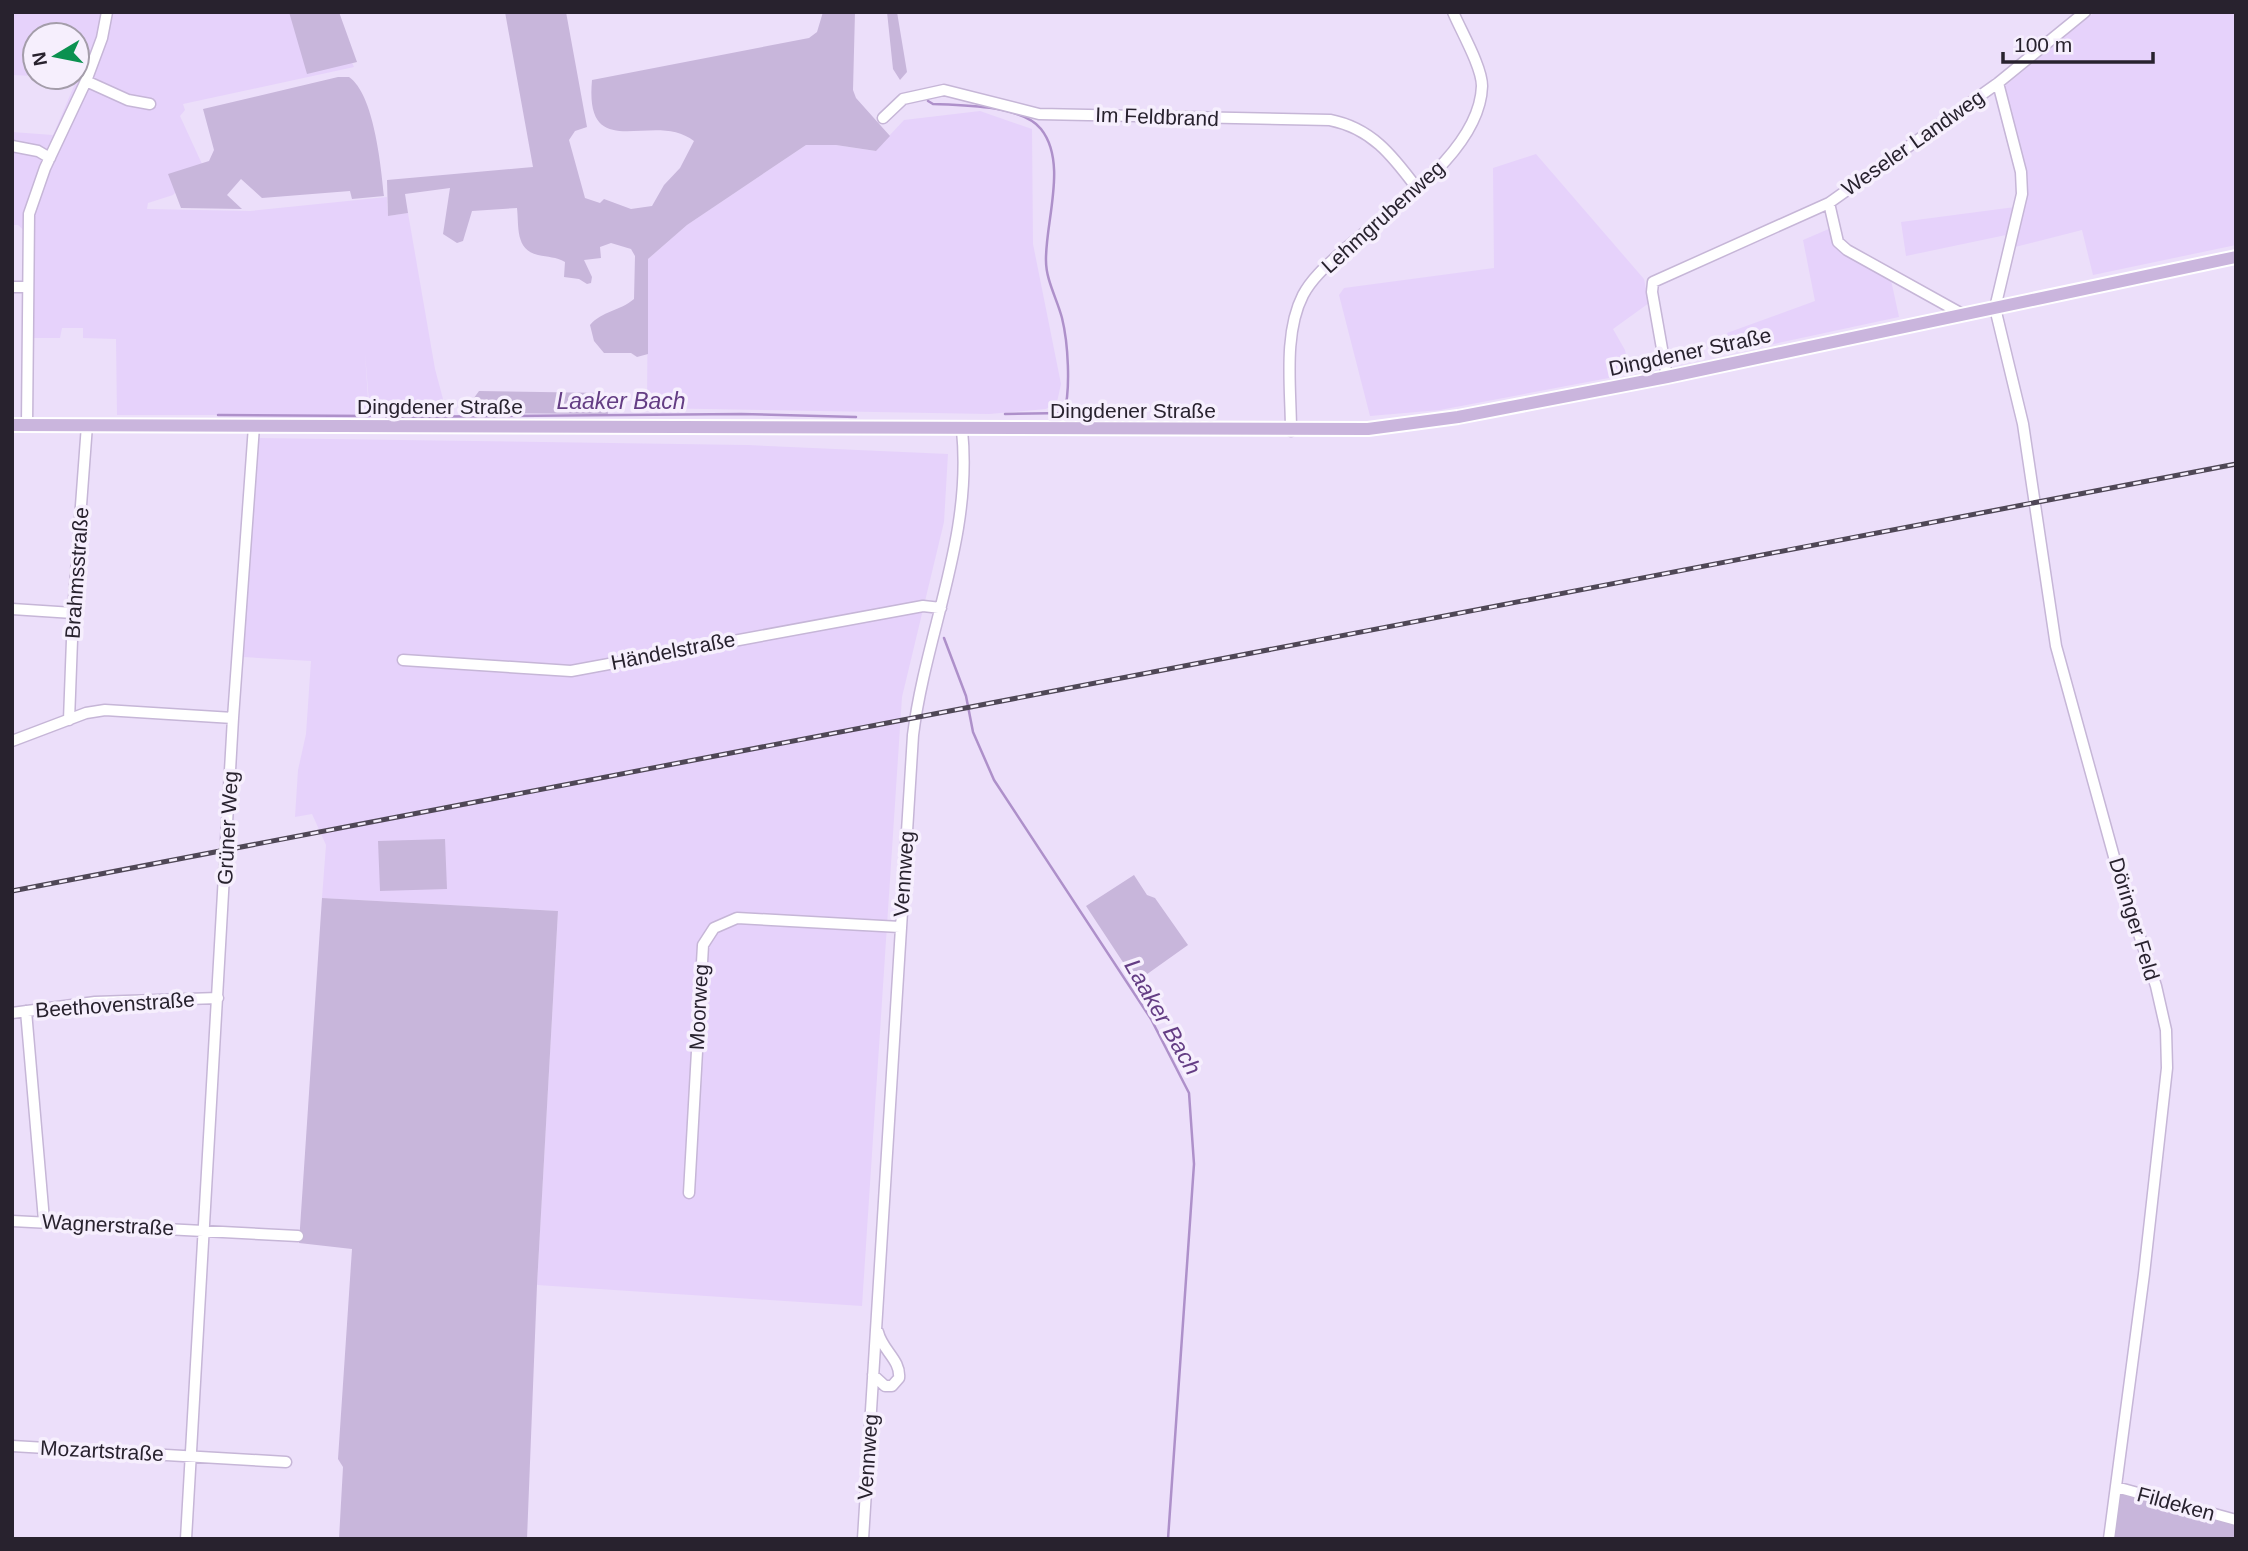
<svg xmlns="http://www.w3.org/2000/svg" width="2248" height="1551" viewBox="0 0 2248 1551" font-family="Helvetica,sans-serif">
<rect width="100%" height="100%" fill="#ecdffa"/>
<path fill="#e6d2fb" d="M12 12H329L354 67 183 104 185 110 180 116 202 164 173 195 148 203 147 209 250 211 387 197 388 216 408 213 435 369 443 399 442 415H370L365 353 369 415H117L116 339 83 338V328H62L60 338H28L29 235 18 225H12V132L53 135 77 79 45 77H77V35H35V76L12 75Z
M2095 12H2236V245L2093 275 2082 230 2003 250 2006 235 1906 256 1901 222 2015 207 2017 179 1994 95Z
M980 111 1032 129 1033 244 1061 384 1057 402 1046 409 989 414 647 408 648 259 687 225 806 145H836L875 151 904 120Z
M1536 154 1644 279 1649 303 1613 329 1625 350 1630 374 1440 410 1370 416 1339 295 1344 288 1494 268 1493 168Z
M1831 228 1835 246 1891 280 1899 317 1732 353 1727 333 1815 301 1803 240Z
M257 438 747 445 948 454 944 522 902 697 862 1306 537 1285 558 911 322 898 326 845 312 814 295 817 298 770 306 734 311 661 243 657Z"/>
<path fill="#c8b6db" d="M289 12H339L357 62 307 74Z
M505 12H566L587 127 575 131 569 140 585 198 600 203 604 199 631 209 652 206 664 185 680 168 694 141C654 109 584 167 592 80L809 38 817 32 823 12H855L853 90 856 98 890 136 876 151 836 145H806L687 225 648 259V354L637 357 631 353H604L594 341 590 325C602 311 620 311 634 299L635 256 631 249 611 243 600 247 601 258 584 260 592 277 591 283 587 284 579 279 564 277 565 262C556 257 548 257 538 255 515 250 519 226 517 208L472 211 463 241 457 243 443 234 450 188 405 194 408 213 388 216 387 180 533 167Z
M887 12H897L907 72 900 80 893 69Z
M338 77H349C374 94 381 166 384 196L352 199 350 191 262 198 241 179 227 195 242 209 181 208 168 174 209 161 214 150 203 109Z
M479 391 605 393 608 414 463 413Z
M445 839 447 889 380 891 378 841Z
M1134 875 1147 895 1155 898 1188 945 1136 982 1086 906Z
M322 898 558 911 537 1285 527 1539H339L343 1467 338 1459 352 1249 299 1243Z
M2119 1494 2236 1526V1539H2113Z"/>
<g fill="none" stroke-linecap="round" stroke-linejoin="round">
<path stroke="#ae90ca" stroke-width="2.5" d="M928 101 933 104C961 105 1022 105 1041 129 1068 163 1045 222 1046 261 1046 280 1057 299 1062 318 1068 342 1071 389 1064 413L1005 414
M218 415 370 416
M386 417 741 414 856 417
M944 638 966 696 973 732 994 780 1151 1019 1189 1093 1194 1164 1168 1539"/>
<defs>
<path id="minor" d="M86 81 128 100 150 104
M1998 83 2021 172 2022 194 1995 308 2023 424 2056 646 2116 864 2156 986 2166 1030 2167 1068 2144 1274 2109 1539
M883 118 903 99 944 90 1039 114 1330 120C1371 128 1392 155 1416 187
M12 146 38 151 50 158
M1829 203 1838 242 1847 250 1964 315
M12 287H26
M1667 377 1652 292 1653 282 1829 203 1998 83 2085 12
M27 425 29 214 45 168 86 81 102 38 107 12
M1291 431C1291 389 1283 334 1303 295 1313 276 1331 262 1346 248 1392 208 1480 151 1482 86 1482 67 1461 31 1453 12
M12 609 73 613
M403 660 571 671 923 606 941 608
M69 720 73 613 87 425
M12 741 86 713 105 710 233 718
M26 1011 44 1220
M12 1013 95 1002 218 998
M689 1193 703 945 714 928 737 918 900 927
M12 1221 298 1236
M873 1375 885 1386H892L899 1378C901 1360 882 1350 878 1332
M12 1446 286 1462
M2116 1487 2236 1520
M186 1539 233 718 254 426
M863 1539 913 735C926 632 973 536 962 430"/>
<path id="major" d="M12 425 1368 429 1458 417 1667 377 2236 257"/>
</defs>
<use href="#minor" stroke="#c6b6d7" stroke-width="13"/>
<use href="#major" stroke="#fff" stroke-width="16"/>
<use href="#minor" stroke="#fff" stroke-width="10"/>
<use href="#major" stroke="#cab5dd" stroke-width="12"/>
<defs>
<path id="rail" d="M12 891 2236 464"/>
</defs>
<use href="#rail" stroke="#4f4756" stroke-width="5"/>
<use href="#rail" stroke="#f6effd" stroke-width="2.5" stroke-dasharray="8" stroke-linecap="butt"/>
</g>
<g text-anchor="middle" stroke-width="7" stroke-linejoin="round" paint-order="stroke">
<g font-size="21" fill="#28222e" stroke="#f6effd">
<text transform="translate(1157 117) rotate(2)" y="7">Im Feldbrand</text>
<text transform="translate(1913 143) rotate(-35)" y="7">Weseler Landweg</text>
<text transform="translate(1383 217) rotate(-42)" y="7">Lehmgrubenweg</text>
<text transform="translate(1690 352) rotate(-12)" y="7">Dingdener Straße</text>
<text x="440" y="414">Dingdener Straße</text>
<text x="1133" y="418">Dingdener Straße</text>
<text transform="translate(77 573) rotate(-86)" y="7">Brahmsstraße</text>
<text transform="translate(673 651) rotate(-11)" y="7">Händelstraße</text>
<text transform="translate(228 828) rotate(-87)" y="7">Grüner Weg</text>
<text transform="translate(904 874) rotate(-86)" y="7">Vennweg</text>
<text transform="translate(2134 919) rotate(73)" y="7">Döringer Feld</text>
<text transform="translate(115 1005) rotate(-4)" y="7">Beethovenstraße</text>
<text transform="translate(699 1007) rotate(-87)" y="7">Moorweg</text>
<text transform="translate(108 1225) rotate(3)" y="7">Wagnerstraße</text>
<text transform="translate(102 1451) rotate(3)" y="7">Mozartstraße</text>
<text transform="translate(868 1457) rotate(-86)" y="7">Vennweg</text>
<text transform="translate(2176 1504) rotate(15)" y="7">Fildeken</text>
</g>
<g font-size="23" font-style="italic" fill="#643d84" stroke="#f6effd">
<text x="621" y="409">Laaker Bach</text>
<text transform="translate(1163 1017) rotate(60)" y="8">Laaker Bach</text>
</g>
</g>
<rect width="2248" height="1551" fill="none" stroke="#28222e" stroke-width="28"/>
<g transform="translate(56 56) rotate(260)"><circle r="33" fill="#f6effd" stroke="#a49daa" stroke-width="2"/>
<path d="M0-5L12 26L0 18L-12 26Z" fill="#0b9150"/>
<text y="-10" font-size="19" font-weight="bold" text-anchor="middle" fill="#28222e">N</text>
</g>
<path d="M2003 52v10h150v-10" fill="none" stroke="#28222e" stroke-width="3.5"/>
<text x="2014" y="52" font-size="21" fill="#28222e" stroke="#f6effd" stroke-width="5" paint-order="stroke">100 m</text>
</svg>
